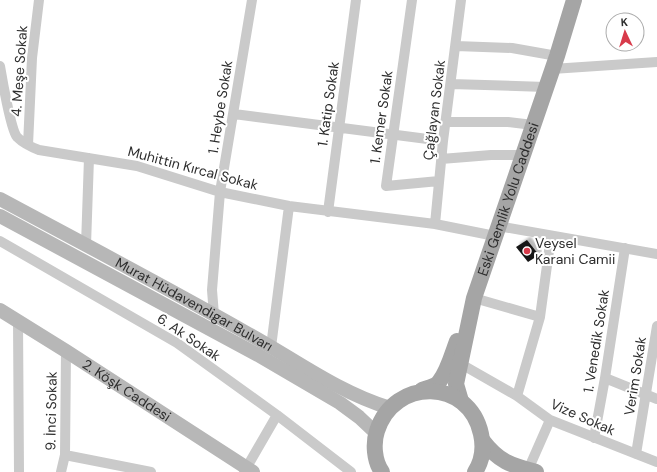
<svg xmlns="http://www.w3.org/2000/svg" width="657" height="472" viewBox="0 0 657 472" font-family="'DM Sans',sans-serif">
<defs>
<filter id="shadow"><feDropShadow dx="3.5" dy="-3.5" stdDeviation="1" flood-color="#0004"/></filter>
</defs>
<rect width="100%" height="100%" fill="#fff"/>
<path fill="#141414" filter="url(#shadow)" d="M527 240 539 255 528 262 516 247Z"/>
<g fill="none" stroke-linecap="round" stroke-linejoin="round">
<path stroke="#cacaca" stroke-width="10" d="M412 0 386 186 439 181
M456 46 512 48 557 56
M0 66C2 78 11 130 17 137 23 143 31 147 39 150L137 166 220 192 289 206 435 224 495 236
M552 69 657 62
M451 84 546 87
M234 114 443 141
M445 122H508L533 125
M28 145 32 58 39 0
M441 159 491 155H522
M328 212 356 0
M435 224 443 141 461 0
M498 226 657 254
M0 241 177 343 277 415 351 472
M86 245 89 158
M474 298 540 317
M214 315 212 290 220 192 252 0
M18 320 19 472
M271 347 289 206
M461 364 517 396 550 420 657 462
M605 378 657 399
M517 396 540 317 551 236
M594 438 605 378 625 248
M636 454 657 326
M65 455 151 472
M528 470 550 420
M61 472 65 455 66 351
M244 472 277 415"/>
<g stroke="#b7b7b7" stroke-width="14">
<path id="s1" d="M0 199C82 243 164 286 245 332 293 358 337 392 390 408"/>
<path d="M0 216 258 355 340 403 359 417 376 433"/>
<path id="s2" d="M0 310 66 351 253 472"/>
</g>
<g stroke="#a5a5a5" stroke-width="16">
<path d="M422 390C427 388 435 387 439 382 448 371 452 354 457 341"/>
<path id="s3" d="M461 401 456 384 474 298 557 56 574 0"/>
<path d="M483 441C499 462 511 465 536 472"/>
<path d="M382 472C374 461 373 443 377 431 394 377 469 378 481 434 484 447 482 461 475 472"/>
</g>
</g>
<circle fill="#d83b4b" stroke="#fff" stroke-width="1.5" cx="527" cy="251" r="4"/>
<g text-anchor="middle" stroke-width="4" stroke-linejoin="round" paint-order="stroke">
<g font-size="14" fill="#2d2d2d" stroke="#fff">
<text transform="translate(19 71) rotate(-86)" y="5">4. Meşe Sokak</text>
<text transform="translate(328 104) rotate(-82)" y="5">1. Katip Sokak</text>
<text transform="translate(220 107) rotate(-81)" y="5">1. Heybe Sokak</text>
<text transform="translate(434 110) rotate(-83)" y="5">Çağlayan Sokak</text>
<text transform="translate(381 117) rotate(-82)" y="5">1. Kemer Sokak</text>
<text transform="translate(193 168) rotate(15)" y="5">Muhittin Kırcal Sokak</text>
<text dy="5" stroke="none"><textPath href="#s3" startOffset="210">Eski Gemlik Yolu Caddesi</textPath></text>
<text dy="5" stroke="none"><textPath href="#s1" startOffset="221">Murat Hüdavendigar Bulvarı</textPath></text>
<text transform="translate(189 337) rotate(34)" y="5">6. Ak Sokak</text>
<text transform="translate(596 341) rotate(-81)" y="5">1. Venedik Sokak</text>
<text transform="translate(635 376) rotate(-81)" y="5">Verim Sokak</text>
<text dy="5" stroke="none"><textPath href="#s2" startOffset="150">2. Köşk Caddesi</textPath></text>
<text transform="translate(51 411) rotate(-89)" y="5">9. İnci Sokak</text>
<text transform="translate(583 417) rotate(24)" y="5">Vize Sokak</text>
</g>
<g font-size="14" fill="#2d2d2d" stroke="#fff" text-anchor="start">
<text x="535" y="248">Veysel<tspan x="535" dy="16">Karani Camii</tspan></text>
</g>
</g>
<g transform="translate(625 32) rotate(356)"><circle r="19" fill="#ffffff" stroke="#ababab"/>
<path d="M0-3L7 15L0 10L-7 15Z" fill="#d83b4b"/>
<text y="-6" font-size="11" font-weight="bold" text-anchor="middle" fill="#2d2d2d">K</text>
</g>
</svg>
